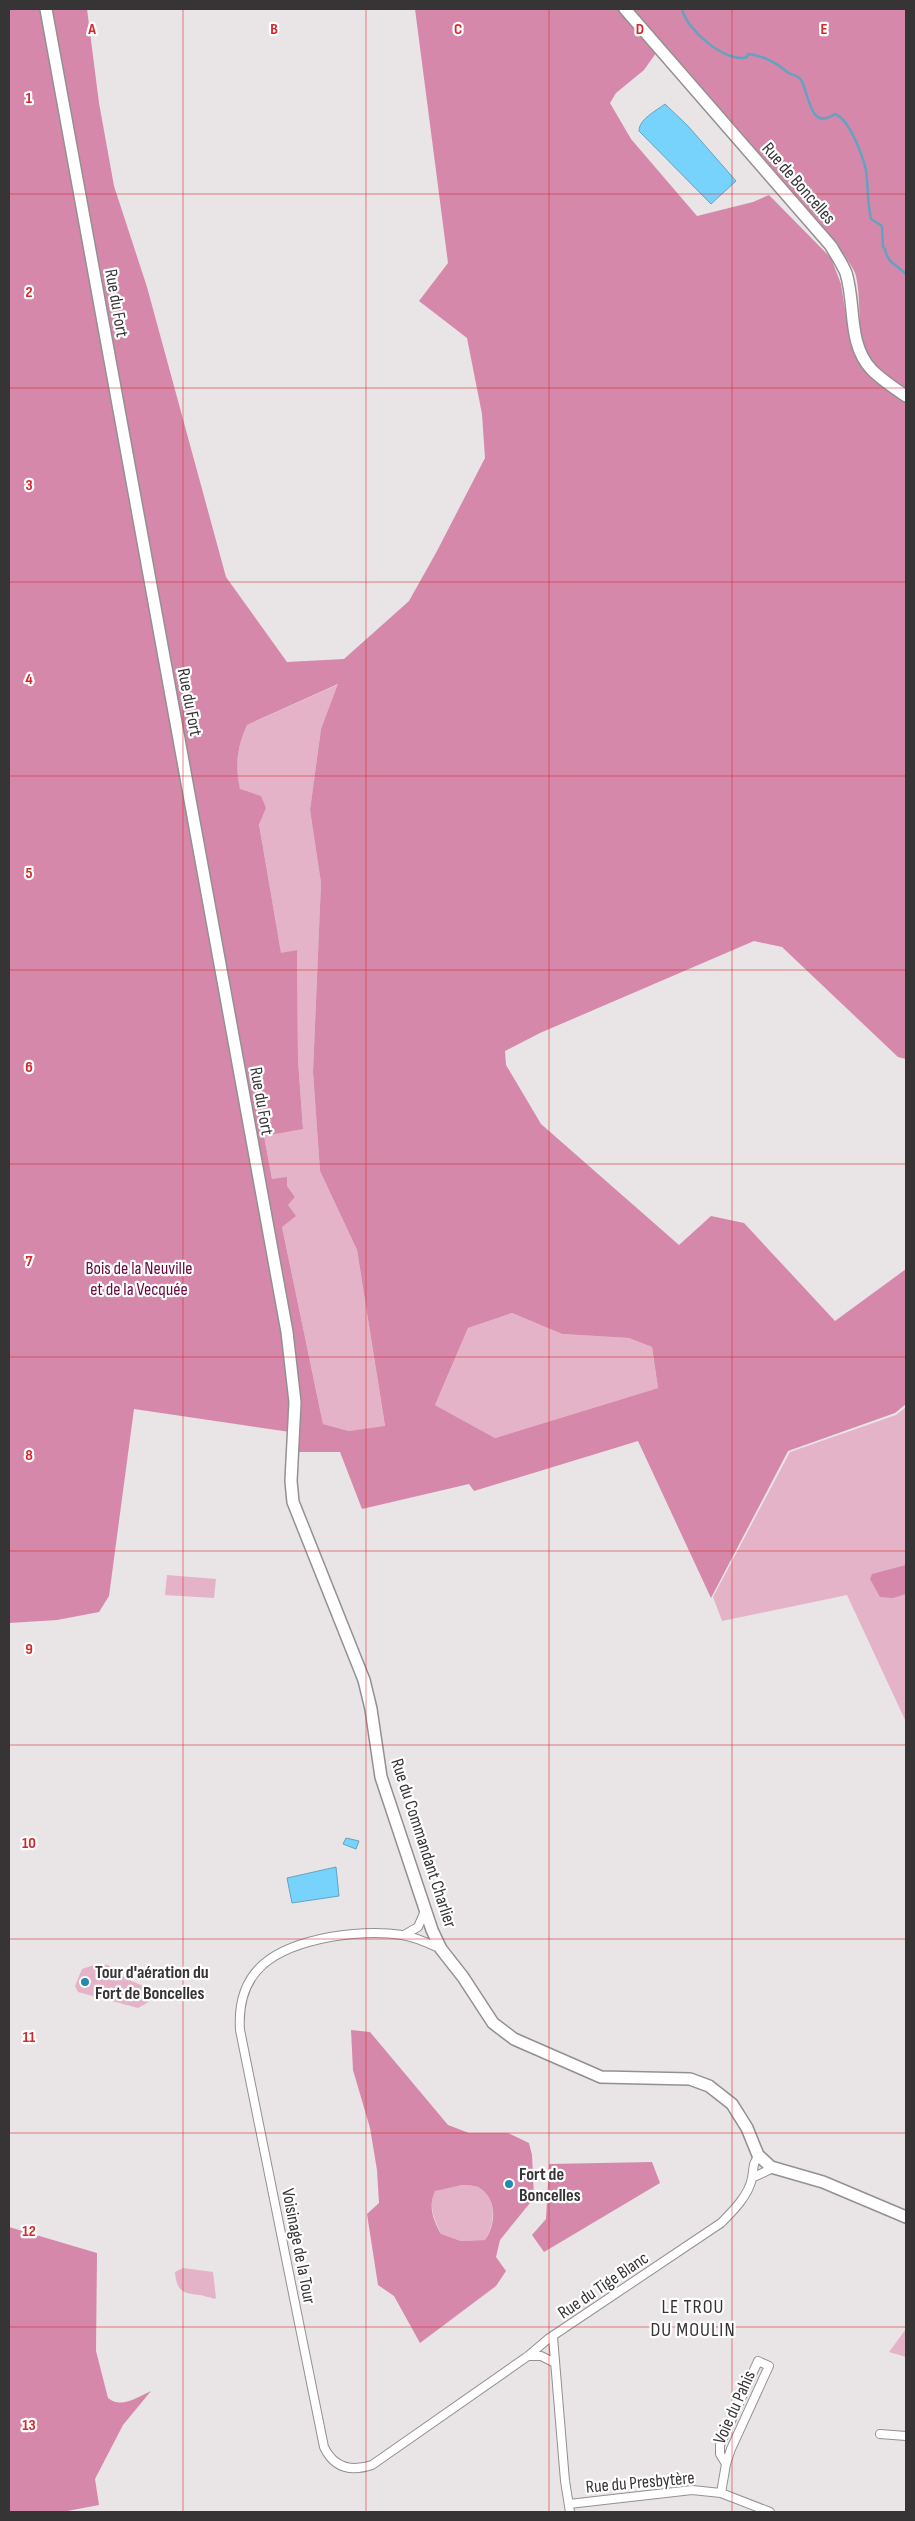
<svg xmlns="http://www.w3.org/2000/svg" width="915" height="2521" viewBox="0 0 915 2521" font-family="'Sofia Sans Condensed',sans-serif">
<rect width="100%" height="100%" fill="#e9e4e6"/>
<path fill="#e5b3c7" d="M339 684 321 729 310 810 321 883 313 1072 320 1171 357 1250 385 1427 349 1431 323 1424 282 1227 288 1205 295 1197 287 1186 272 1179 264 1136 303 1128 298 1060 297 950 281 954 259 823 261 796 240 790C235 765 237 748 247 725Z
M512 1313 562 1334 629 1338 652 1347 658 1388 495 1438 435 1405 468 1328Z
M906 1407V1722L847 1595 722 1621 713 1597 790 1452 896 1415Z
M167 1575 216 1579 214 1598 165 1595Z
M97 1964 108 1965 127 1979 148 1988 150 1999 147 2003 138 2008 78 1992 75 1986 82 1969Z
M462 2185C467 2186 474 2185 478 2187 498 2198 495 2225 485 2240L461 2241 441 2234C434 2218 428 2207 435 2190Z
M183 2268 213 2272 216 2298 214 2299C193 2290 177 2301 175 2272Z
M906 2329V2357L889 2352Z"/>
<path fill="#d688aa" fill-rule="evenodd" d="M9 9H41L286 1353 289 1379 290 1432 134 1409 109 1596 99 1612 57 1620 9 1623Z
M52 9H87L99 103 114 186 147 287 226 577 287 662 344 659 409 601 437 551 485 458 482 414 467 338 419 301 448 263 415 9H619L656 53 644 70 616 93 610 103 631 139 697 216 753 202 769 195 831 258 841 284 850 341 855 355 866 371 906 403V1059L898 1057 782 947 754 941 540 1033 505 1051 506 1065 541 1124 679 1245 711 1216 744 1223 835 1321 906 1269V1404L895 1413 788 1451 711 1598 638 1441 474 1491 469 1484 362 1509 340 1452H296L299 1400 221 939ZM338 684 321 729 310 810 321 883 313 1072 320 1171 357 1250 385 1426 349 1431 323 1424 282 1227 296 1216 288 1205 295 1197 287 1186V1177L272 1179 264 1136 303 1129 298 1060 297 950 281 953 259 824 266 808 261 796 240 789C235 765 237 748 247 725ZM512 1313 562 1334 629 1338 652 1347 658 1388 495 1438 435 1405 468 1328Z
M631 9H906V390C897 383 886 377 878 369 853 345 863 307 856 276 854 268 847 260 842 252Z
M906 1565V1594L893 1598 880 1597 870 1579 872 1574Z
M351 2030 370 2032 448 2125 469 2133H508L529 2143 532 2155 534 2198 500 2240 496 2257 506 2271 496 2286 420 2343 394 2296 378 2285 367 2214 379 2203 377 2170 370 2128 353 2070ZM462 2185C467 2186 474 2185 478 2187 498 2198 496 2225 485 2240L461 2241 441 2234C433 2219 428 2207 435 2191Z
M652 2162 660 2183 544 2252 532 2235 546 2219 549 2164Z
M9 2227 97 2253 96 2351 108 2398C121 2409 138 2397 151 2391L123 2425 95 2479 99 2505 62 2512H9Z"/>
<path fill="#78d3fc" stroke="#64a3c0" d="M665 104 688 126 736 181 711 204 639 131C639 119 656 111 665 104Z
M346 1838 359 1841 356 1849 343 1844Z
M336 1867 339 1896 292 1903 287 1878Z"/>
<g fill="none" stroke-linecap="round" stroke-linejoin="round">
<path stroke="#64a3c0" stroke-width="2.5" d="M682 9C686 29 726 64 747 57L748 54C764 56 776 62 787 72 791 75 798 75 801 80 809 92 809 132 835 114 850 119 867 164 867 180 868 193 868 206 871 219L882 226 883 247 885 249C888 264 896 264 906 274"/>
<defs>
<path id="street" d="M404 1935 418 1927 425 1911
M441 1949C428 1943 416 1937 402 1935 377 1931 354 1933 330 1937 277 1947 236 1968 240 2030L324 2447C334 2468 351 2472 372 2465L528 2356 548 2339 721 2223C733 2211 749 2195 752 2178 754 2169 752 2163 759 2156
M752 2178 773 2168
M553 2337 565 2481 570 2512
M528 2356H541L555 2363
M880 2434 906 2436
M721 2493 726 2464 731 2449 769 2366 758 2361 720 2445V2454L726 2464
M569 2504 692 2490 721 2493 770 2512"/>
<path id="secondary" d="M46 9 287 1332 295 1402 291 1481 293 1502 364 1680 371 1709 381 1777 432 1930 441 1949 463 1977 493 2023 514 2039 601 2077 690 2079 709 2086 732 2104 747 2128 758 2155 771 2167 823 2182 906 2217
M625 9 831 246C836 255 842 263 846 273 856 305 847 344 872 370 882 380 894 388 906 396"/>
</defs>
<use href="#street" stroke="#949091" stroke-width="10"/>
<use href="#secondary" stroke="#949091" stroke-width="14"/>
<use href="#street" stroke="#fff" stroke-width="8"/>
<use href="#secondary" stroke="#fff" stroke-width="11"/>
</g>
<path fill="none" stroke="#d62828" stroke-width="1" stroke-opacity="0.55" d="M183 9V2512M366 9V2512M549 9V2512M732 9V2512M9 194H906M9 388H906M9 582H906M9 776H906M9 970H906M9 1164H906M9 1357H906M9 1551H906M9 1745H906M9 1939H906M9 2133H906M9 2327H906"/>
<g fill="#218bb2" stroke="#fff" stroke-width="2">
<circle cx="85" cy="1982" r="5"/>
<circle cx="509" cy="2184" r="5"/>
</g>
<g text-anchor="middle" stroke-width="4.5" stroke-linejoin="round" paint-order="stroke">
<g font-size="18" fill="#363435" stroke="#fff">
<text transform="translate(799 183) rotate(49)" y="6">Rue de Boncelles</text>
<text transform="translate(117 303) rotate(80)" y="6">Rue du Fort</text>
<text transform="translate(190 702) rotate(79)" y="6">Rue du Fort</text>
<text transform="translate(262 1101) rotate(80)" y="6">Rue du Fort</text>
<text transform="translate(424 1843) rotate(72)" y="6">Rue du Commandant Charlier</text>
<text transform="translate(299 2246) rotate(79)" y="6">Voisinage de la Tour</text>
<text transform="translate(603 2285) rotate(-34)" y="6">Rue du Tige Blanc</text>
<text transform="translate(734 2407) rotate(-66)" y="6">Voie du Pahis</text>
<text transform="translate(640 2482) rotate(-5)" y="6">Rue du Presbytère</text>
</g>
<g font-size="18" fill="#690a40" stroke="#fff">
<text x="139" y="1274">Bois de la Neuville<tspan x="139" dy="21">et de la Vecquée</tspan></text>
</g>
<g font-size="18" font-weight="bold" fill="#363435" stroke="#fff" text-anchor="start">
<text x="95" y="1978">Tour d'aération du<tspan x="95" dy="21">Fort de Boncelles</tspan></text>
<text x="519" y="2180">Fort de<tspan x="519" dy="21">Boncelles</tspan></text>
</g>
<g font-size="20" letter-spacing="1" fill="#363435" stroke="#fff">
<text x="693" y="2313">LE TROU<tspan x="693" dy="23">DU MOULIN</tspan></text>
</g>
</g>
<g font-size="16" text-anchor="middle" font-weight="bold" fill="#d62828" stroke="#fff" stroke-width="4.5" stroke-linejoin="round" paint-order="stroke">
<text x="92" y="34">A</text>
<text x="274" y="34">B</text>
<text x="458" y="34">C</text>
<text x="640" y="34">D</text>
<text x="824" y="34">E</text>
<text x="29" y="103">1</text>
<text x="29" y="297">2</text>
<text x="29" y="490">3</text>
<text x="29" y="684">4</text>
<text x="29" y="878">5</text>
<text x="29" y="1072">6</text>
<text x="29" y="1266">7</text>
<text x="29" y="1460">8</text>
<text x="29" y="1654">9</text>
<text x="29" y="1848">10</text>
<text x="29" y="2042">11</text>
<text x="29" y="2236">12</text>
<text x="29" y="2430">13</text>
</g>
<rect width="915" height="2521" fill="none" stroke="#363435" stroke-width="20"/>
</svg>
